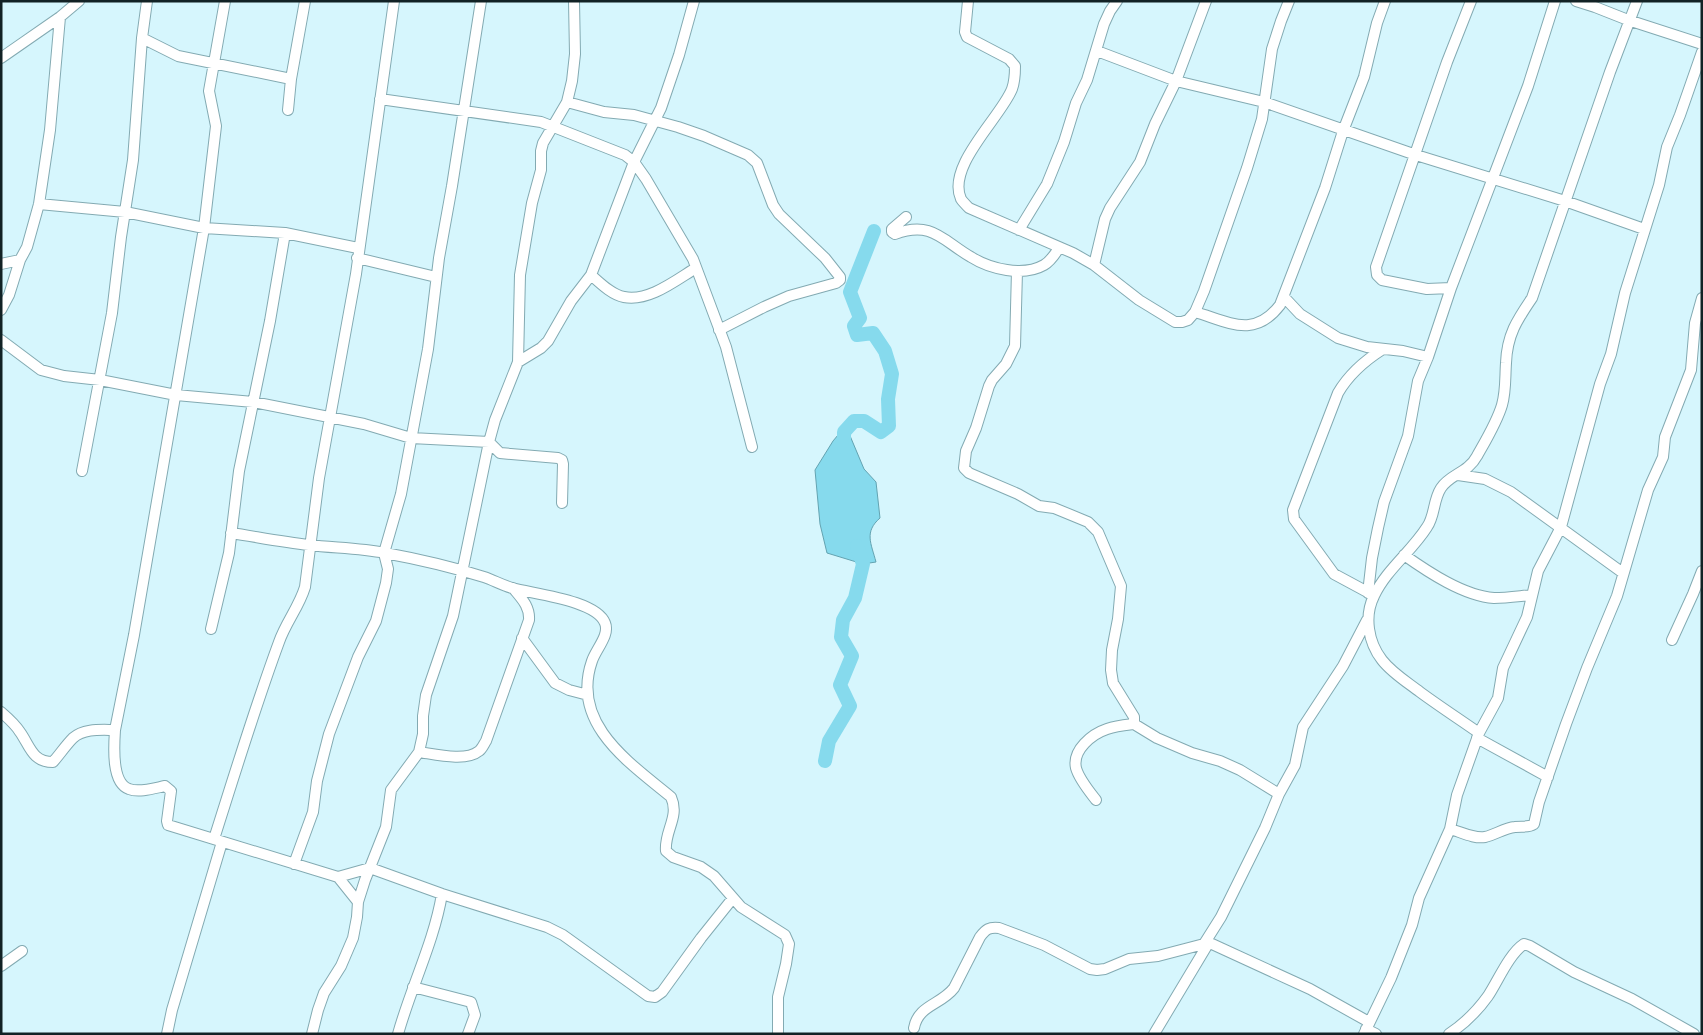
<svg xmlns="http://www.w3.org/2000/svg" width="1703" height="1035" viewBox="0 0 1703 1035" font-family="Overpass,sans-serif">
<rect width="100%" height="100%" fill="#d6f6fd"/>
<path fill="#86daed" stroke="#63a3b1" d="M843 429 848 431 864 469 876 482 880 518C864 532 871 543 876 562L863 564 827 553 820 524 815 470 833 441Z"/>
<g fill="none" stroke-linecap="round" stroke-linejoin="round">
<path stroke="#86daed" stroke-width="14" d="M844 447V432L854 421H864L881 432 889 426 888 399 892 374 885 351 873 333 857 335 854 326 860 318 850 292 874 231
M825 761 829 741 850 706 840 685 852 656 841 637 843 620 855 598 863 564 857 546"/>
<defs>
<path id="minor" d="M225 1 209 91 216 126 204 228 134 635 115 730C114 745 111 783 129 789 139 793 155 788 165 786L171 791 167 821 168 825 338 877 370 868 442 894 547 927 563 935 648 996 655 997 662 992 701 938 733 898
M968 1 965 32 967 37 1009 59 1015 66C1015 73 1015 81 1012 89 1001 117 946 166 961 199 963 202 967 206 969 208L1073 253 1094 265 1139 300 1175 322H1182L1188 320 1195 312 1204 291 1247 168 1262 119 1272 49 1281 21 1289 1
M1576 1 1595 7 1628 20 1702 44
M142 38 178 56 291 79
M1097 51 1176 81 1264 102 1416 155 1565 201 1644 229
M1 58 60 17 79 1
M380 99 541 122 625 155 634 162 646 179 693 259 726 347 752 447
M567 102 604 112 634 115 678 127 704 136 748 155 757 163 773 205 779 214 825 258 840 277V280L836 283 789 296 764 307 719 330
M288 110 291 79 305 1
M39 204 125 212 204 228 285 233 358 248
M906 217 892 229V232L895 234C932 220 943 241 971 257 990 269 1023 277 1044 265 1051 261 1055 254 1059 248
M1019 230 1047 184 1064 142 1076 103 1087 80 1104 24 1110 11 1117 1
M357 258 436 277
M1 264 20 260
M1094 265 1105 219 1110 208 1140 162 1155 124 1176 81 1206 1
M1017 271 1015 346 1006 364 992 380 989 386 976 428 966 451 964 468 969 473 1018 494 1039 506 1054 508 1088 522 1098 532 1121 586 1118 619 1112 650 1111 670 1113 683 1134 717V724
M591 275C600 283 612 295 624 297 649 302 676 280 696 268
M1451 288 1427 289 1382 280 1377 275 1376 267 1447 62 1471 1
M1284 297 1300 314 1338 338 1367 347 1403 351 1428 357
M1 310 9 295 20 260 27 247 39 204 50 130 60 17
M1195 312C1229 322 1254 339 1280 305L1325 188 1343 131 1364 77 1377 23 1385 1
M1 340 41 370 64 376 100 380 176 395 253 402 364 424 411 438 489 442 500 453 558 458 562 460 563 464 562 503
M518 362 541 348 548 341 571 301 591 275 634 162 661 108 679 55 694 1
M82 471 112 313 121 237 133 160 142 38 147 1
M1458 475 1485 479 1511 492 1623 573
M231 533C257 537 283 542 309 545 334 548 360 548 385 553 418 559 452 567 484 577 493 580 502 585 512 588 533 594 596 600 605 623 610 635 596 649 592 661 570 724 630 763 671 797 680 817 664 831 666 851L673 857 701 867 714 876 741 907 785 935 789 944 786 964 778 997V1034
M1404 555C1428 572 1464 596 1494 598 1507 598 1520 596 1532 595
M1368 593 1372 558 1378 528 1384 502 1408 436 1418 381 1428 357 1451 288 1528 86 1555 1
M1373 595 1334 574 1294 519 1293 510 1338 393C1349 374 1364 361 1383 349
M211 629 229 553 239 471 270 321 285 233
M522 638 555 683 569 690 588 695
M1672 640 1693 594 1702 571
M1 712C8 718 15 724 20 732 30 746 32 762 53 762 60 754 66 745 73 738 84 728 102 730 115 730
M1479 733C1459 719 1439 706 1420 692 1407 682 1392 673 1382 660 1368 642 1364 616 1374 596 1386 570 1412 551 1427 527 1435 516 1433 500 1441 488 1450 474 1468 473 1477 456 1486 440 1497 422 1502 405 1506 391 1505 377 1506 363 1507 335 1517 320 1532 298L1610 72 1637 1
M1477 738 1548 777
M419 752C434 754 466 762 479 751 482 749 484 744 486 741L529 620C530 606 521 598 513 588
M1096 800C1089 791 1079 779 1076 768 1072 750 1092 734 1107 729 1116 726 1126 725 1134 724L1157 738 1192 753 1220 761 1240 770 1279 794
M1450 829C1461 832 1474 839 1485 837 1495 835 1504 828 1515 827 1522 826 1528 828 1534 824L1539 802 1566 724 1587 668 1617 596 1648 490 1663 457 1665 437 1691 370 1695 323 1702 298
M214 839C235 773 255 707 279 642 286 622 299 607 305 587L319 478 356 274 394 1
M294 864 313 812 317 781 329 734 358 657 376 621 386 583 388 569 384 553 401 494 428 349 439 258 452 186 481 1
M338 877 358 902
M1204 944 1221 917 1265 828 1279 794 1295 765 1303 727 1343 666 1367 620
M1 966 22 951
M413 987 471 1002 475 1015 468 1034
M914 1028C918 1005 941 1005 954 988L980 937C986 929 989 927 999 928L1044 945 1090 969 1097 970 1105 969 1129 959 1158 956 1204 944H1212L1310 989 1369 1022
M1366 1029 1376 1034
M167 1034 172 1010 222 842
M312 1034 318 1010 324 993 341 966 353 938 357 917 358 902 365 880 386 827 391 790 419 752 423 734V716L426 695 453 616 489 442 495 420 518 362 520 275 532 203 541 170V151L543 143 567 102 572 81 575 54 574 1
M398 1034C411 987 434 942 442 894
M1154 1034 1208 944
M1364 1034 1391 978 1412 925 1419 898 1450 829 1457 795 1479 733 1498 698 1503 668 1527 617 1538 571 1561 527 1600 384 1611 354 1625 293 1659 185 1667 147 1680 115 1702 52
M1449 1034C1464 1024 1478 1010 1488 996 1498 981 1509 954 1524 944L1530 946 1574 972 1632 999 1694 1034"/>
</defs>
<use href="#minor" stroke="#83aab2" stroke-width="12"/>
<use href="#minor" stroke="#fff" stroke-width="10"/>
</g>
<rect width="1703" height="1035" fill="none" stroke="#122225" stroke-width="5"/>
</svg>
